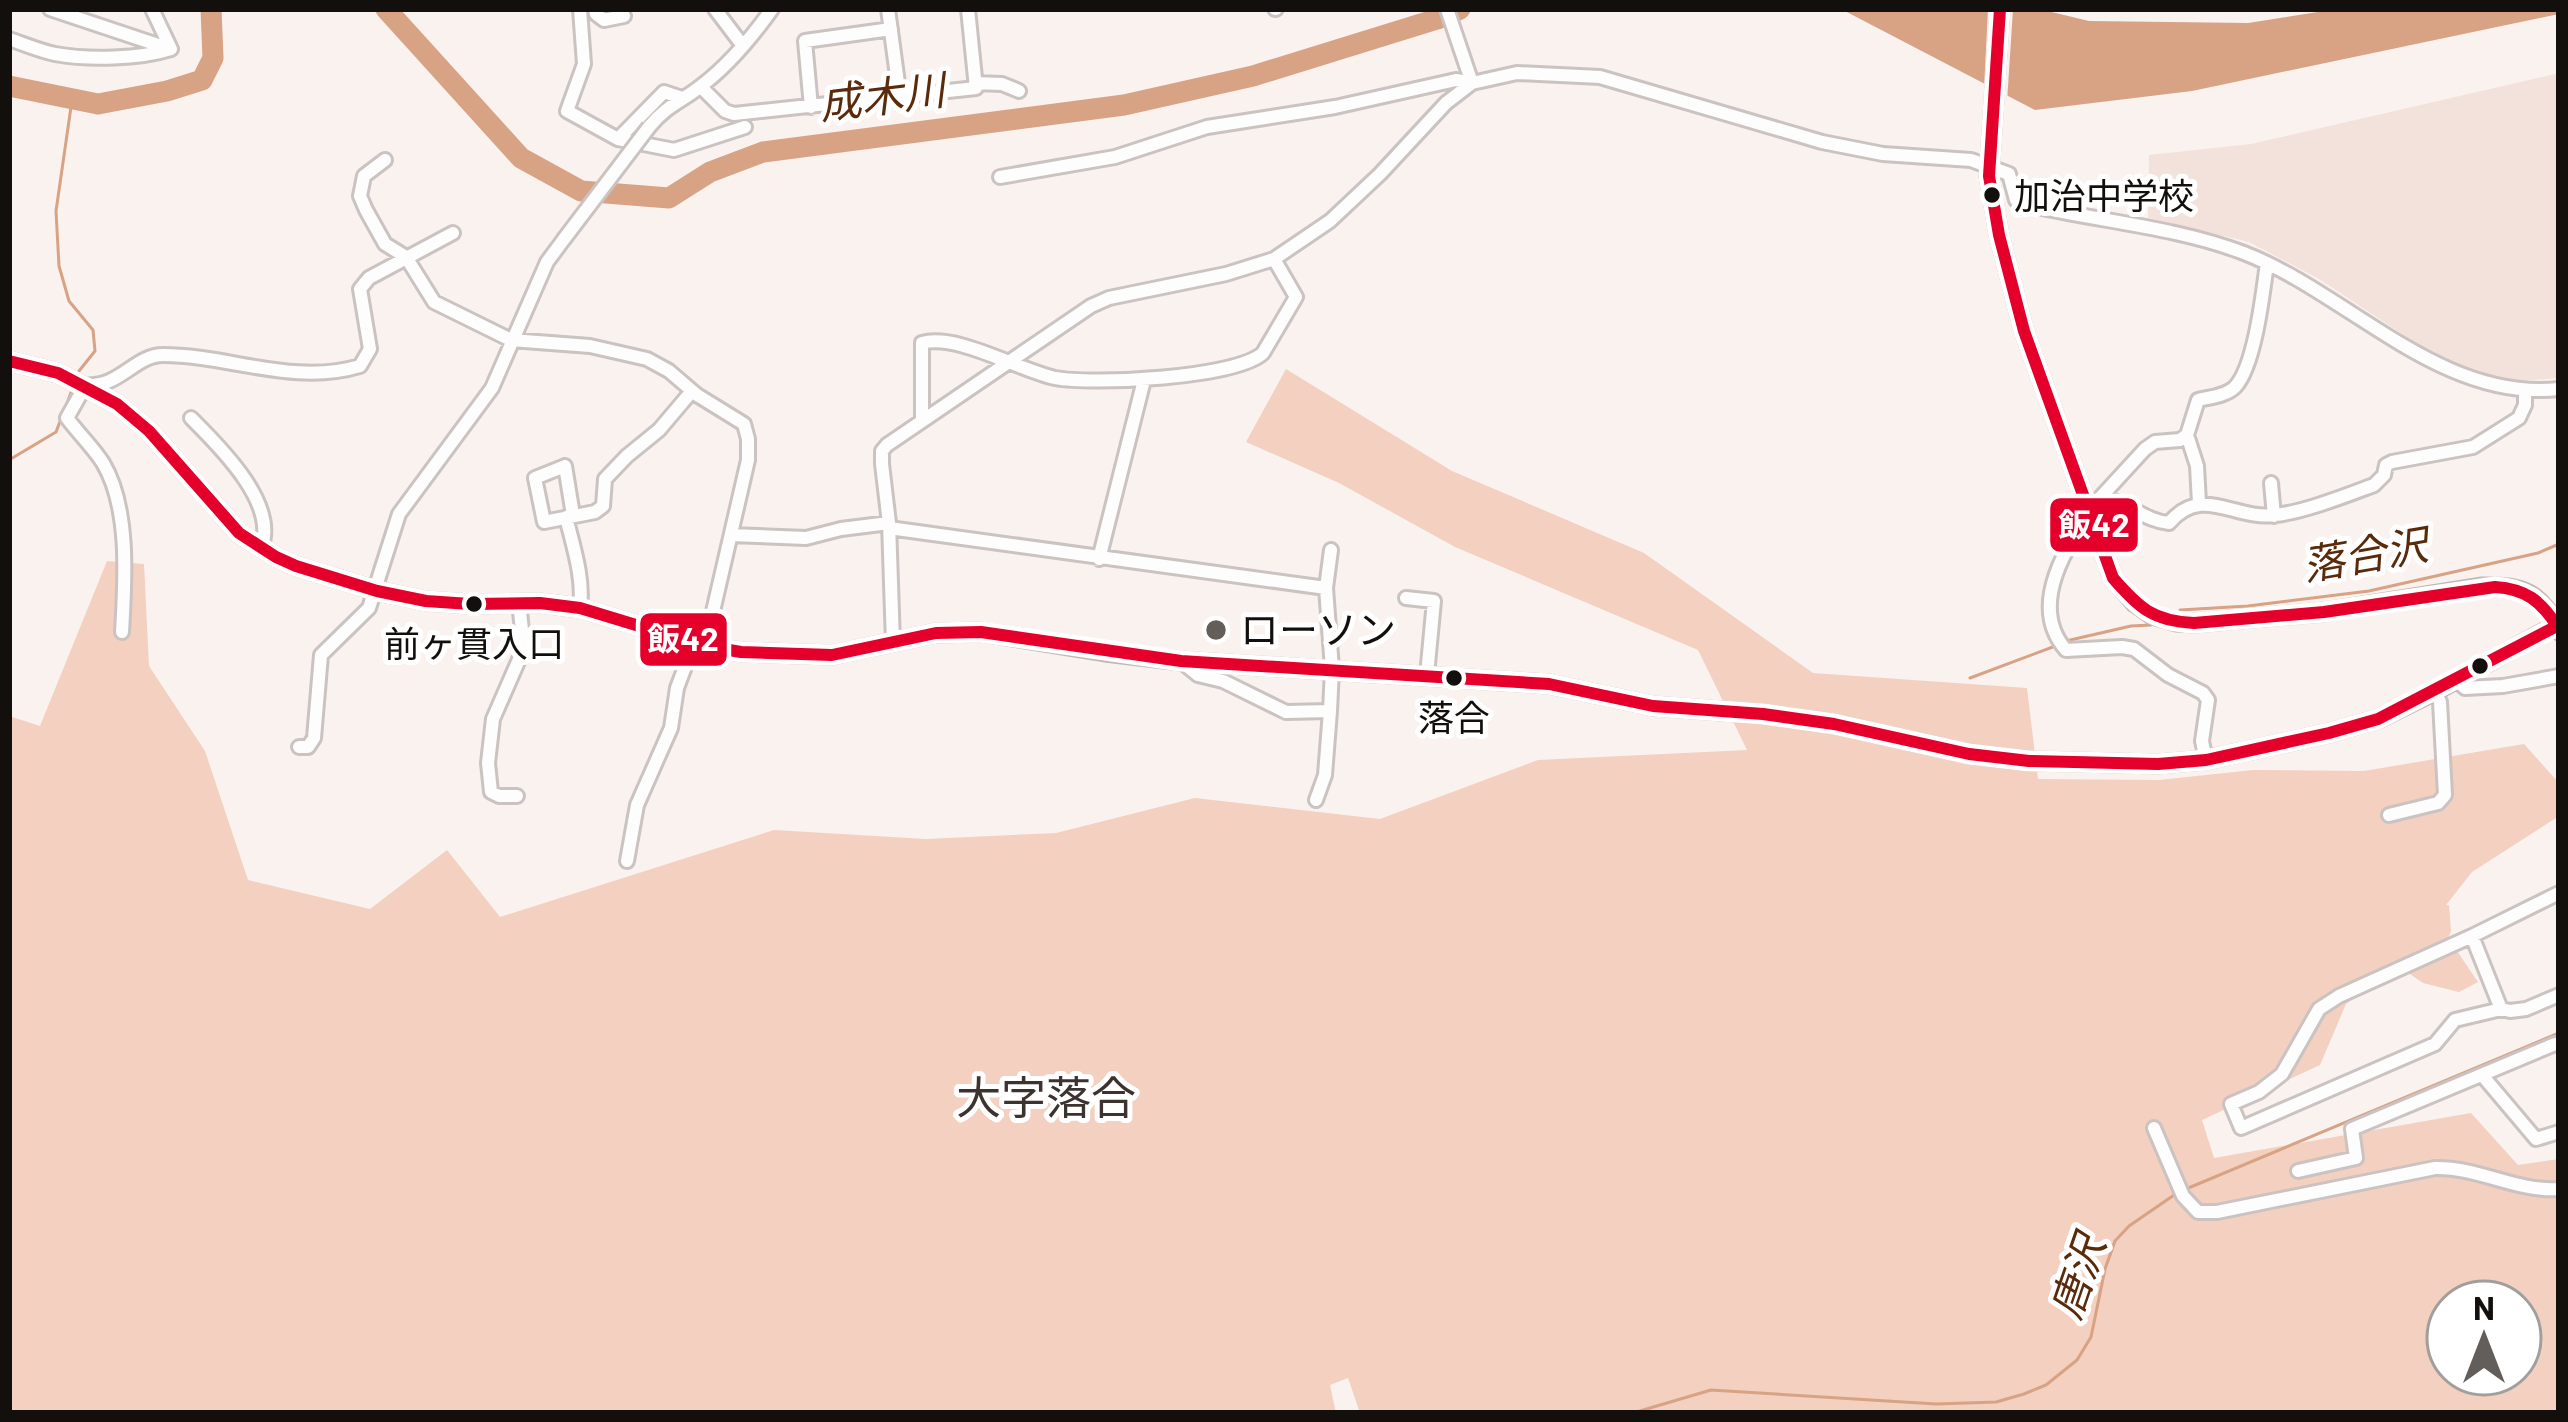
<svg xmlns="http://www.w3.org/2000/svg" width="2568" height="1422" viewBox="0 0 2568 1422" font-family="Barlow,'Noto Sans JP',sans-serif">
<rect width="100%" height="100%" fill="#faf2ef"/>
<path fill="#f2e2db" d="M2559 73V378L2518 381 2483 376 2440 359 2319 279 2249 242 2148 218 2149 155 2251 144Z"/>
<path fill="#f3d0bf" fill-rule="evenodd" d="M1286 369 1452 471 1644 553 1813 673 2027 688 2038 779 2159 780 2253 770 2364 771 2524 744 2559 783V816L2472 872 2446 905H2449L2451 931 2448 939 2399 962 2346 1004 2320 1065 2202 1120 2214 1158 2471 1113 2518 1165 2559 1159V1413H1360L1348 1378 1330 1385 1336 1413H9V716L40 726 107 561 144 564 149 666 205 751 248 880 370 909 447 850 500 917 774 830 926 839 1056 833 1195 798 1380 819 1538 760 1747 750 1698 650 1455 547 1339 483 1246 442ZM2448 1302H2520V1374H2448Z
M2457 951 2478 982 2459 992 2423 983 2407 972Z"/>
<path fill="#d8a285" d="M1841 9H2039L2089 21 2248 23 2337 9H2559V14L2192 91 2035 110Z"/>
<path fill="#faf2ef" d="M1988 9H2013L2007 102 1984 90Z"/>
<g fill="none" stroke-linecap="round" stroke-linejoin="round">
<path stroke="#d8a285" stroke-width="3" d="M72 100 56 211 59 266 69 301 93 330 95 351 79 371
M9 460 56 432 72 390
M2180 610 2248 606 2369 591 2538 553 2559 544
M2066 641 2131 626 2151 625
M1970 678 2058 645
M2186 1189 2559 1033
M1633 1413 1711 1390 1936 1404 1996 1402 2024 1394 2046 1385 2077 1360 2091 1337 2105 1269 2115 1241 2129 1226 2177 1193"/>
<path stroke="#d8a285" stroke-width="21" d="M386 9 521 158 581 191 669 198 710 172 763 152 1124 105 1253 76 1437 19 1460 9
M9 86 98 104 167 91 202 80 213 58 211 9"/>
<defs>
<path id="minor" d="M50 9 170 49
M152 9 171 49
M580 9 584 64 567 111 618 139 664 92 682 98
M595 9 596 14 604 20 624 16
M715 9 743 46
M888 9 900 98
M1275 9H1276
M1447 9 1472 83
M9 39C24 44 40 51 55 54 88 60 140 59 171 49
M975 83 1002 84 1019 91
M701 87 725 111 734 114 976 88 968 9
M811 107 805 41 891 29
M649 127C667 105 681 102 701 86 729 65 752 37 772 9
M618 139 674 150 745 127
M385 160 364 176 360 196 366 210 385 244 406 257 434 302 511 340 590 346 647 359 669 371 697 395 744 424 748 439V460L705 646
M1000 177 1115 157 1207 127 1335 107 1456 80 1472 83
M191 418C219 446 279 504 261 548
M922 419V343C957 333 1018 370 1055 378 1093 385 1236 378 1263 353L1296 297 1274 259
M2187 435 2197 466 2199 503
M2271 483 2274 516
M2099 499 2145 449 2155 442 2180 440 2187 435 2198 400C2210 397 2226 396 2235 387 2255 366 2263 292 2267 263
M573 515 565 466 535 478 544 522 595 512 603 506 605 479 627 456 659 430 692 391
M566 517C573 546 584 578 580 608
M889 528 1326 588
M731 535 806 538 841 529 889 523
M1099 559 1144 380
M1406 598 1434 601 1427 675
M122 632C125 581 130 508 103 463 93 447 78 433 67 418L85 386C92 385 98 385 104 383 125 377 140 355 163 355 228 355 294 386 360 366L370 349 360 289 369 278 453 233
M893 643 889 523 882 464V451L887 445 1091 306 1109 298 1226 274 1274 259 1330 221 1380 174 1446 103 1472 83 1517 73 1600 77 1822 142 1883 154 1971 160 2009 174 2016 200 2020 203C2094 221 2173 226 2244 253 2349 294 2440 402 2559 389
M1182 662 1198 675 1223 681 1286 712 1330 711
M2456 680 2465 688 2503 686 2559 676
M299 747H308L314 738 321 655 369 608 399 514 492 388 547 262 564 239
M2206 760 2202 741 2208 700 2203 693 2168 675 2134 649 2122 647 2066 650C2025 603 2071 540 2099 499 2126 499 2143 521 2169 523 2202 484 2234 520 2274 515 2302 513 2347 495 2374 485L2384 475 2386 465 2392 462 2473 447 2519 418 2525 405V390
M517 796H499L491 792 488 763 493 719 524 648 519 603
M1316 800 1325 775 1330 711 1332 669 1326 588 1331 550
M2389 815 2438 803 2445 795 2440 702 2435 691
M627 861 637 805 671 728 677 688 694 643
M2559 893 2472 936 2339 996 2319 1009 2282 1074 2259 1092 2231 1104 2241 1128 2435 1044 2455 1020 2501 1009 2510 1011 2526 1009 2559 995
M2472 936 2501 1009
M2482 1075 2536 1139 2559 1132
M2154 1128 2183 1196 2198 1212H2217L2435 1168C2479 1167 2516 1192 2559 1189
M2298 1171 2356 1158 2352 1129 2555 1044 2559 1045"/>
<path id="major" d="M2000 9 1989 176 1999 235 2024 331 2113 578 2135 603 2152 615 2176 622 2194 623 2324 612 2481 587C2523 586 2540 592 2559 631
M9 361 58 373 117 404 149 431 239 533 276 557 296 566 377 591 426 601 470 604 540 603 580 608 705 646 741 652 832 655 936 633 981 632 1105 652 1181 661 1549 684 1653 706 1763 714 1834 724 1969 754 2029 761 2158 764 2206 760 2329 733 2378 719 2435 691 2559 624"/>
</defs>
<use href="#minor" stroke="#cac3c1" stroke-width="18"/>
<use href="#major" stroke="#c1b8b3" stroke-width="21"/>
<use href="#minor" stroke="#fefdfd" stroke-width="12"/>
<use href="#major" stroke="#f6f2f0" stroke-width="15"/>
<defs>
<path id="minor-bridge" d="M564 239 649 127"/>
</defs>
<use href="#minor-bridge" stroke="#cac3c1" stroke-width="18" stroke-linecap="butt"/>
<use href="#minor-bridge" stroke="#fefdfd" stroke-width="12"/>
<defs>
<path id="bus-1" d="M2000 9 1989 176 1999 235 2024 331 2113 578C2139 608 2153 621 2194 623L2324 612 2495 587C2526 589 2541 601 2557 626
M9 361 58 373 117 404 149 431 239 533 276 557 296 566 377 591 426 601 470 604 540 603 580 608 705 646 741 652 832 655 936 633 981 632 1181 661 1549 684 1653 706 1763 714 1834 724 1969 754 2029 761 2158 764 2206 760 2329 733 2378 719 2557 626"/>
</defs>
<use href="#bus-1" stroke="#fff" stroke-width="21"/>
<use href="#bus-1" stroke="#e4002b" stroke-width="12"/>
</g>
<g fill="#130f0c" stroke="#fff" stroke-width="4.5">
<circle cx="1992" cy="195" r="10"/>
<circle cx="474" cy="604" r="10"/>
<circle cx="2480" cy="666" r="10"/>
<circle cx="1454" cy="678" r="10"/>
</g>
<circle fill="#645e5b" stroke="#fff" stroke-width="4.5" cx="1216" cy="630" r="12"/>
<g text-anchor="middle" stroke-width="10" stroke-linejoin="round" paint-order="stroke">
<g font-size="36" fill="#130f0c" stroke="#fff">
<text x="2014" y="209" text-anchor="start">加治中学校</text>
<text x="474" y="657">前ヶ貫入口</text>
<text x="1454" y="731">落合</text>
</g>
<g font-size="39" fill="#130f0c" stroke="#fff" text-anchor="start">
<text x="1240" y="644">ローソン</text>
</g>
<g font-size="42" font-style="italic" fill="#5a2a0b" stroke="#fff">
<text transform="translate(882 97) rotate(-7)" y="15">成木川</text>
<text transform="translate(2365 555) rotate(-10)" y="15">落合沢</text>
<text transform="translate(2078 1277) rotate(-71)" y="15">唐沢</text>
</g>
<g font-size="45" fill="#3d332e" stroke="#fff">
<text x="1046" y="1114">大字落合</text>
</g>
</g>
<g stroke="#fff" stroke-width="4.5">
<rect x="2048" y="496" width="92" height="58" rx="12" fill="#e4002b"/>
<rect x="638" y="611" width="91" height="57" rx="12" fill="#e4002b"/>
</g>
<g font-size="33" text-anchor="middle" font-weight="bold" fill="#fff">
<text x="2094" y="537">飯42</text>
<text x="683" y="651">飯42</text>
</g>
<rect width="2568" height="1422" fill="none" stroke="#130f0c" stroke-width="24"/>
<g transform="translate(2484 1338)"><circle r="57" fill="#ffffff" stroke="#a19f9e" stroke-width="3"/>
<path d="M0-9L21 45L0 30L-21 45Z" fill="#645e5b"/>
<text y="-18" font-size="33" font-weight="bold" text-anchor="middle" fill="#130f0c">N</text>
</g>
</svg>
